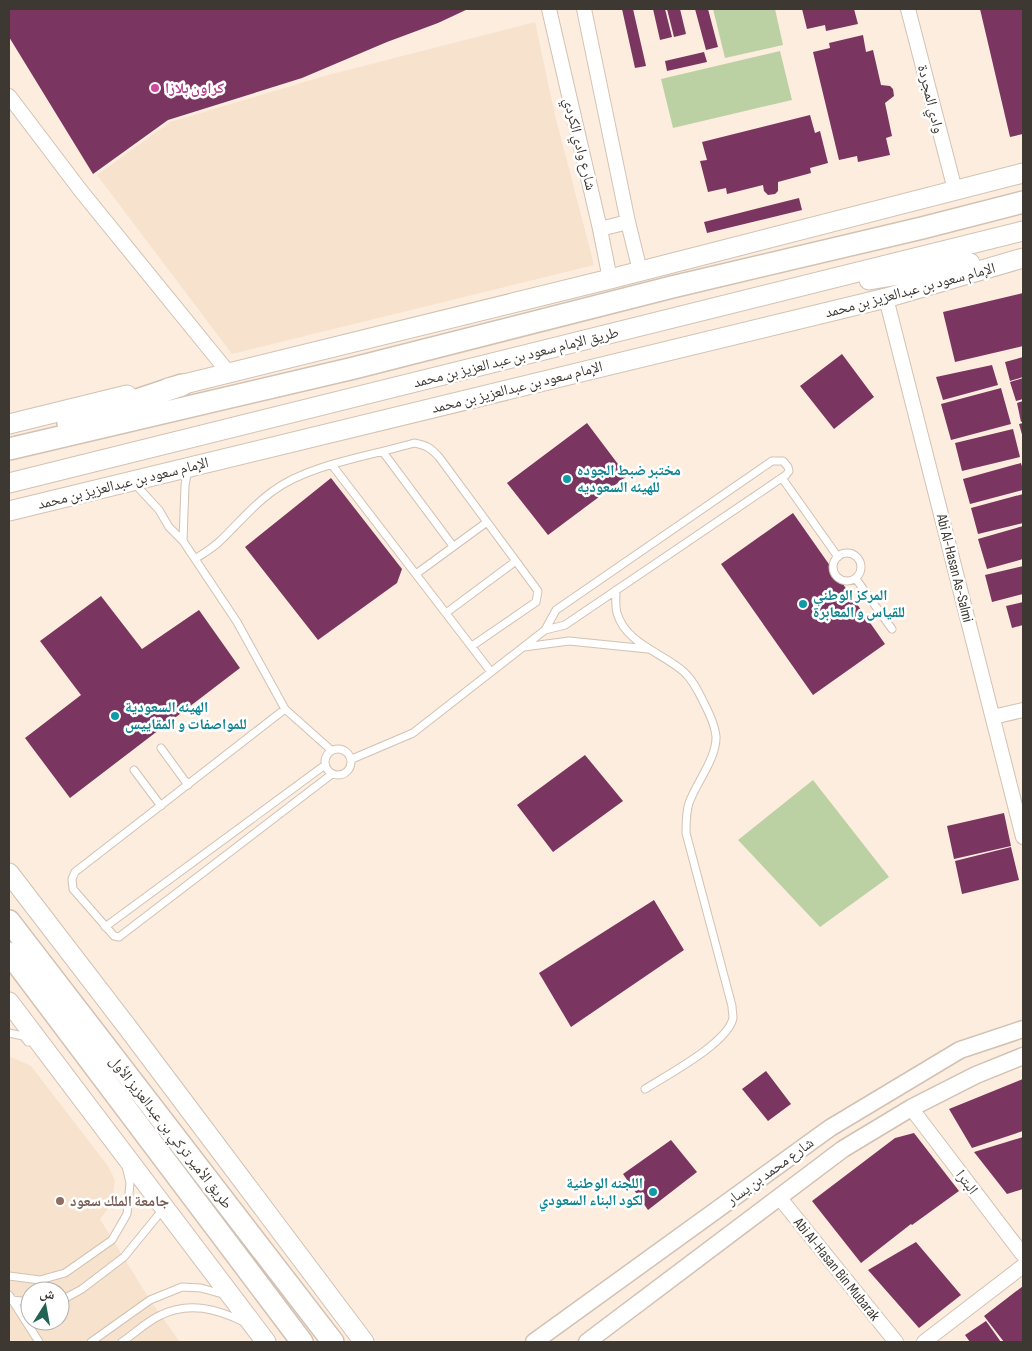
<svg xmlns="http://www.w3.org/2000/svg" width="1032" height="1351" viewBox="0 0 1032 1351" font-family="'Sofia Sans Condensed','Noto Naskh Arabic',sans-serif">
<rect width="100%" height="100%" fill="#fdedde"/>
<path fill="#f7e2cd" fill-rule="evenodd" d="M535 22 555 115 594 265 232 354 97 175 170 122 328 75Z
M9 1056 31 1066 108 1166 115 1180 113 1194 108 1209 100 1219 150 1300 180 1342H9ZM30 1291H60V1321H30Z"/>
<path fill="#bcd1a3" d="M713 9H775L783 45 725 58Z
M780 51 792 100 673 128 661 79Z
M813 780 889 877 820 927 738 840Z"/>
<path fill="#7a3660" d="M10 9H468L438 23 387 42 302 78 168 120 93 174 9 37Z
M622 9H633L646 66 635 68Z
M653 9H665L672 37 660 40Z
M667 9H680L686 34 674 37Z
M695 9H708L718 47 706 50Z
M802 9H854L858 24 826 31 825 25 807 29Z
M980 9H1023V134L1010 137Z
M863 35 866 52 873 50 881 85 890 86 893 89 894 96 885 103 892 136 886 138 890 155 858 162 857 156 839 160 813 52 830 48 829 43Z
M704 52 707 62 667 71 665 61Z
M810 115 815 133 820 131 828 163 810 168 811 173 778 182V191L775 194 768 195 764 191 763 185 727 194 726 188 708 192 700 161 707 160 702 142Z
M799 198 802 210 707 233 704 222Z
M1023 293V346L955 362 943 312Z
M842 354 874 397 834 429 800 386Z
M1023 357V377L1010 381 1005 362Z
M992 365 998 385 943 400 936 377Z
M1023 378V399L1016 401 1010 382Z
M1001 388 1011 424 951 440 941 404Z
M1023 401V421L1021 422 1017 403Z
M587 423 627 476 548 535 507 483Z
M1023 423V438L1019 424Z
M1013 429 1020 457 962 471 955 443Z
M1021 463 1023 470V490L970 504 963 479Z
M331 478 402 569 397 583 318 640 245 547Z
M1023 494V523L978 534 971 508Z
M793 513 885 644 813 695 721 564Z
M1023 526V559L987 569 978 539Z
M1023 566V594L992 602 985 575Z
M101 596 142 649 199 610 240 668 70 798 25 738 81 695 40 641Z
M1023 602V625L1012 628 1006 606Z
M585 755 623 801 553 852 517 805Z
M1004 813 1011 846 954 859 947 826Z
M1011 847 1019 880 962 894 955 861Z
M654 900 684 950 571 1027 539 973Z
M766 1071 791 1104 768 1121 742 1089Z
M1023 1079V1131L972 1148 949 1109Z
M914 1133 959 1191 912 1225 911 1224 861 1263 812 1201 895 1138Z
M1023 1137V1189L1007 1194 974 1152Z
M671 1140 697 1172 648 1210 623 1174Z
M916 1242 961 1295 919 1328 868 1270Z
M1023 1286V1342H1004L984 1316Z
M986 1321 1001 1342H970L965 1335Z"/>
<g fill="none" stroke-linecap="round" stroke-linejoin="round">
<defs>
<path id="service" d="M383 452 453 546
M332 465 491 672
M782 478 838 557
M134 483 159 510 169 527 183 541 237 622 285 709 331 750
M183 541 185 485 188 469
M833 567a14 14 0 1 1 28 0a14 14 0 1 1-28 0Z
M195 559C204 553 213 548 220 541 238 524 253 505 273 491 309 464 371 456 414 443 426 445 431 448 439 457L538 591 536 602 472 646
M416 574 487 522
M856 579 892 629
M616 590C616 597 615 606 617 613 626 644 662 652 684 672 694 681 700 695 706 707 710 715 715 727 716 736 717 758 696 783 689 803 686 812 686 823 686 833L732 1006C732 1010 733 1014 733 1018 728 1043 667 1075 645 1089
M446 613 516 561
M524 647 569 641 648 649
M285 709 75 872 72 879 73 889 114 936 119 937 332 774
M161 748 188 785
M325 762a13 13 0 1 1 26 0a13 13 0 1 1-26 0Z
M352 759 413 733 545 630 565 625 786 475 789 471 788 467 783 461H772L556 610 545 630
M134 770 161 806
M105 927 325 765
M9 1033 23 1036 28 1042
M9 1276 40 1280 65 1273 112 1240 127 1214 130 1183 126 1166
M9 1295 39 1342
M12 1300 30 1302
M60 1301 82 1289 124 1257 164 1208
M91 1342 150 1300 182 1287 201 1288 226 1295
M122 1342C134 1334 147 1321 161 1315 189 1301 217 1309 244 1322"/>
<path id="minor" d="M549 9 600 229 610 279
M584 9 628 222 640 271
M908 9 955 190
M9 96 81 191 228 372
M600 229 628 222
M886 298 1023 837
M993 717 1023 710
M911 1108 1023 1255
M779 1197 896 1342
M924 1342 1023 1266"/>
<path id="tertiary" d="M534 1342 830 1128 960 1050 1023 1029
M587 1342 843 1149 911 1108 976 1075 1023 1056"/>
<path id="secondary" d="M869 280 970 263
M168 388 610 279 1023 173
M9 424 127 395
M9 483 1023 231
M9 511 886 298 1023 258
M9 873 128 1028 364 1342
M9 1002 266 1342"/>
<path id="primary" d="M68 423 182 385
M9 449 354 368 672 287 922 228 1023 202
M9 921 333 1342
M9 953 302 1342"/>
</defs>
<use href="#service" stroke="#d1c2b3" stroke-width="9"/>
<use href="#minor" stroke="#d1c2b3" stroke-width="16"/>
<use href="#tertiary" stroke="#d1c2b3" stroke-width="19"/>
<use href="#secondary" stroke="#d1c2b3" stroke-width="21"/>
<use href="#primary" stroke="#d1c2b3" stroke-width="24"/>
<use href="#service" stroke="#fff" stroke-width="7"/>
<use href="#minor" stroke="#fff" stroke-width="14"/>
<use href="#tertiary" stroke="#fff" stroke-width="16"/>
<use href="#secondary" stroke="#fff" stroke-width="19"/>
<use href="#primary" stroke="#fff" stroke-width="21"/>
</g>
<circle fill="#d1479c" stroke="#fff" stroke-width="2" cx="155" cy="88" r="5"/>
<g fill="#0f9aa8" stroke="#fff" stroke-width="2">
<circle cx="567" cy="479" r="5"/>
<circle cx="803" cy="604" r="5"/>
<circle cx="115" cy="716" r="5"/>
<circle cx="653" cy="1192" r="5"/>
</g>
<circle fill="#8d6e63" stroke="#fff" stroke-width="2" cx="60" cy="1201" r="5"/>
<g text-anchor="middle" stroke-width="5" stroke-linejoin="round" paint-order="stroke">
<g font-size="15" font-weight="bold" fill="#b23c85" stroke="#fff" text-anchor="start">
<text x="165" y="93">كراون بلازا</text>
</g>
<g font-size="15" fill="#3e3832" stroke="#fff">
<text transform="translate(931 99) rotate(76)" y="5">وادي المجردة</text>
<text transform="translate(580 144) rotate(76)" y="5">شارع وادي الكردي</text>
<text transform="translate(910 290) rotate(-15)" y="5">الإمام سعود بن عبدالعزيز بن محمد</text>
<text transform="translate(516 357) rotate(-14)" y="5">طريق الإمام سعود بن عبد العزيز بن محمد</text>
<text transform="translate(517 387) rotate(-14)" y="5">الإمام سعود بن عبدالعزيز بن محمد</text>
<text transform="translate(123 483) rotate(-14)" y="5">الإمام سعود بن عبدالعزيز بن محمد</text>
<text transform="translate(955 568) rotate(76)" y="5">Abi Al-Hasan As-Salmi</text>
<text transform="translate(171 1132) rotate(52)" y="5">طريق الأمير تركي بن عبدالعزيز الأول</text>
<text transform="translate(770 1171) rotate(-36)" y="5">شارع محمد بن يسار</text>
<text transform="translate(967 1182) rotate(53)" y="5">البترا</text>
<text transform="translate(837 1269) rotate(51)" y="5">Abi Al-Hasan Bin Mubarak</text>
</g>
<g font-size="15" font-weight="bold" fill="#0d838f" stroke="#fff" text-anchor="start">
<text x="577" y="475">مختبر ضبط الجوده<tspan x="577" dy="17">للهيئه السعوديه</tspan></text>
<text x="813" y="600">المركز الوطني<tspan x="813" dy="17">للقياس و المعابرة</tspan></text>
<text x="125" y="712">الهيئه السعودية<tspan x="125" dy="17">للمواصفات و المقاييس</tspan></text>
<text x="643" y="1188" text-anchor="end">اللجنه الوطنية<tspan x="643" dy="17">لكود البناء السعودي</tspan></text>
</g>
<g font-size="15" font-weight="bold" fill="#785e54" stroke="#fff" text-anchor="start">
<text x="70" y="1206">جامعة الملك سعود</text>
</g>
</g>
<rect width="1032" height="1351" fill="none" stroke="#3e3832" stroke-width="20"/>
<g transform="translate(45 1306) rotate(11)"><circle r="24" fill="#ffffff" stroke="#b2afad"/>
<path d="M0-4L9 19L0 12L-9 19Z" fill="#226453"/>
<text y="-8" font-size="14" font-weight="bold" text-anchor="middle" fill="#3e3832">ش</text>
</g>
</svg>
